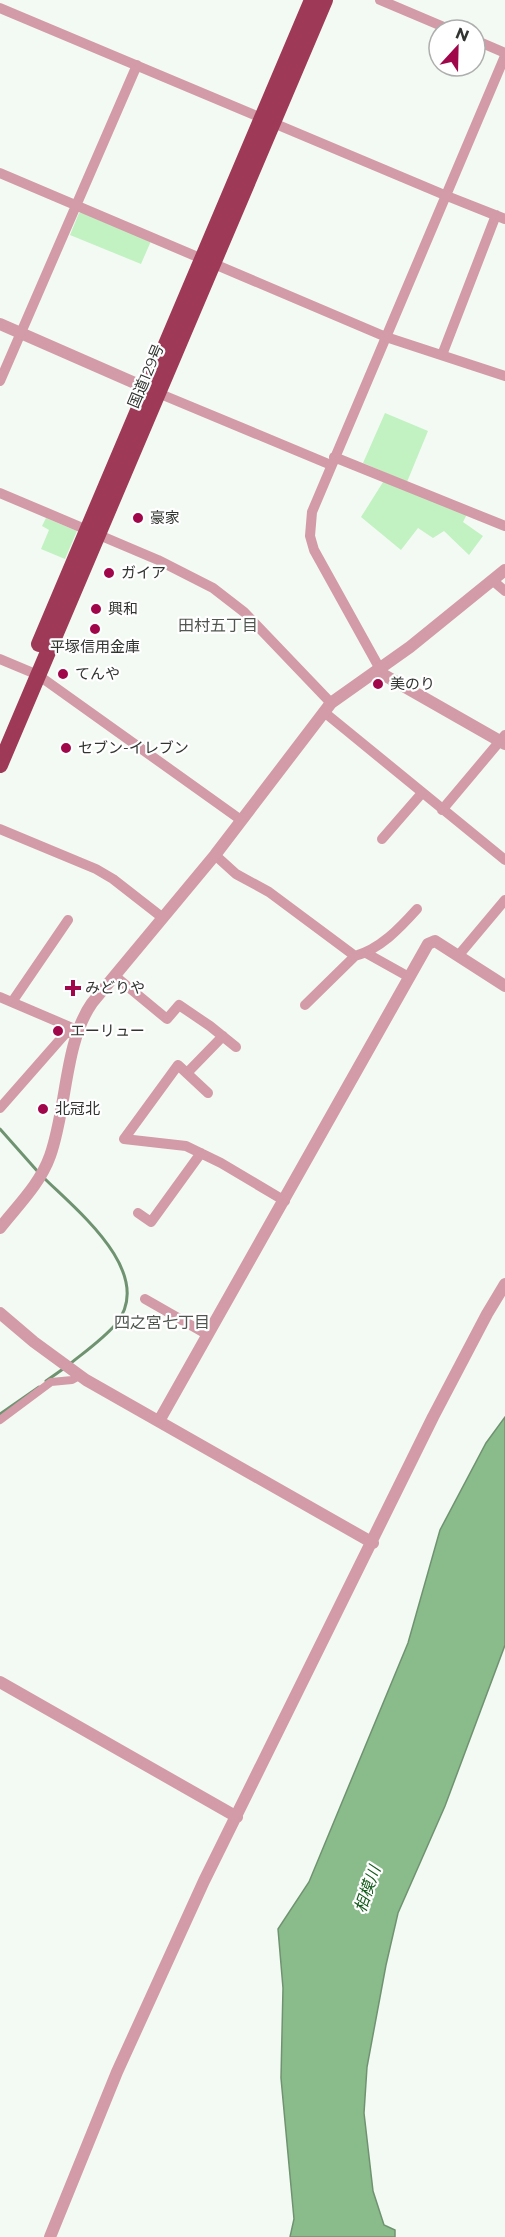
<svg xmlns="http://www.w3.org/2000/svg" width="505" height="2237" viewBox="0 0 505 2237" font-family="Montserrat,'Noto Sans JP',sans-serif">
<rect width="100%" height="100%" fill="#f3faf3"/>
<path fill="#c2f1c2" d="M81 212 151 241 141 264 70 235 79 213Z
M385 413 428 431 407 482 363 463Z
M385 479 468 512 463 522 483 536 469 555 444 531 433 538 418 528 401 550 361 517Z
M46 518 77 531 65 559 41 549 49 530 42 526Z"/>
<path fill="#8abc8b" stroke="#6f9370" stroke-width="1.5" d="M505 1417V1645L445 1806 398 1913 386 1965 367 2067 364 2113 373 2191 384 2225 395 2230V2237H290L294 2219 281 2078 283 1988 278 1929 309 1882 408 1643 440 1530 486 1443Z"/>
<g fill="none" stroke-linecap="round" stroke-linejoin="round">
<path stroke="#6f9370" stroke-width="3" d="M0 1129 39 1173
M43 1177C75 1209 157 1273 116 1324 103 1339 86 1351 71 1363
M46 1381 63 1369
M0 1414 39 1387"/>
<path stroke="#d29ba7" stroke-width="8" d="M0 1420 51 1382 72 1380 79 1376"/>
<path stroke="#d29ba7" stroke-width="10" d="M380 0 451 30
M0 8 447 196 505 219
M475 40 505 53
M0 173 386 337 505 376
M442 355 496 215
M0 381 137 65
M158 393 331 465
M334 457 505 526
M0 493 158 560 213 588 244 612 331 703
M492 580 505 591
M0 659 38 675 241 820
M380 669 314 550 310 536 312 512 505 56
M324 712 505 860
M442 810 505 735
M0 829 96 869 113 879 163 918
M382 839 422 793
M215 855 236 874 269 892 355 956C380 949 399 929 417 909
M366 953 409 977
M458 956 505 900
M115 976 167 1019 179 1005 210 1026 236 1047
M0 997 77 1030
M12 1002 68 920
M305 1005 355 956
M187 1073 223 1036
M0 1108 65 1034 77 1030
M124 1139 186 1146 221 1163 285 1201
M124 1139 178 1065 208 1093
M138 1213 151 1222 201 1153
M145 1299 208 1335"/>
<path stroke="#d29ba7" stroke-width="12" d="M0 324 153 391
M380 669 384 675 505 744
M0 1228C18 1205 40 1184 50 1156 67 1109 64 1043 92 1003L215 855 331 703 410 647 505 570
M0 1313 34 1342 86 1380 373 1543
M159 1421 428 944 435 941 505 986
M0 1682 237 1817
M50 2237 117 2072 204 1881 433 1417 487 1314 505 1284"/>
<path stroke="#9f3958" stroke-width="16" d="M39 644 312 0
M0 765 325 0"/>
</g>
<g fill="#a0074a" stroke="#fff" stroke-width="2">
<circle cx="138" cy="518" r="6"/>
<circle cx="109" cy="573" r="6"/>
<circle cx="96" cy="609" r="6"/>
<circle cx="95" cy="629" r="6"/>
<circle cx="63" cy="674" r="6"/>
<circle cx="378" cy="684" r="6"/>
<circle cx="66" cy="748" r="6"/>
<path d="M70 979h6v6h6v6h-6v6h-6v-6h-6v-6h6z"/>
<circle cx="58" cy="1031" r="6"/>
<circle cx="43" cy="1109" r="6"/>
</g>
<g text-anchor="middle" stroke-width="4.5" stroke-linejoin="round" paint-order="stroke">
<g font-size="15" fill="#313431" stroke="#fff">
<text transform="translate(146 376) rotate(-67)" y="5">国道129号</text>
</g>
<g font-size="15" fill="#313431" stroke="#fff" text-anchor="start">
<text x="150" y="523">豪家</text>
<text x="121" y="578">ガイア</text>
<text x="108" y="614">興和</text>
<text x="95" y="652" text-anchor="middle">平塚信用金庫</text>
<text x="75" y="679">てんや</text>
<text x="390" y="689">美のり</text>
<text x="78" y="753">セブン-イレブン</text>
<text x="85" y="993">みどりや</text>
<text x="70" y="1036">エーリュー</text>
<text x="55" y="1114">北冠北</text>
</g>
<g font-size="16" fill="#505650" stroke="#fff">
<text x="218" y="631">田村五丁目</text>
<text x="162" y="1328">四之宮七丁目</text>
</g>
<g font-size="16" font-style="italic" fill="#155c1d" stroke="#fff">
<text transform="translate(367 1889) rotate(-71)" y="6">相模川</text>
</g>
</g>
<g transform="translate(457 48) rotate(22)"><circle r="28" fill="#ffffff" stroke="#adaead" stroke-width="1.5"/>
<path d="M0-4.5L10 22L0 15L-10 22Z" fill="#a0074a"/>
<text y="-9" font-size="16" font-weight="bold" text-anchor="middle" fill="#313431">N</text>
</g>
</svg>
